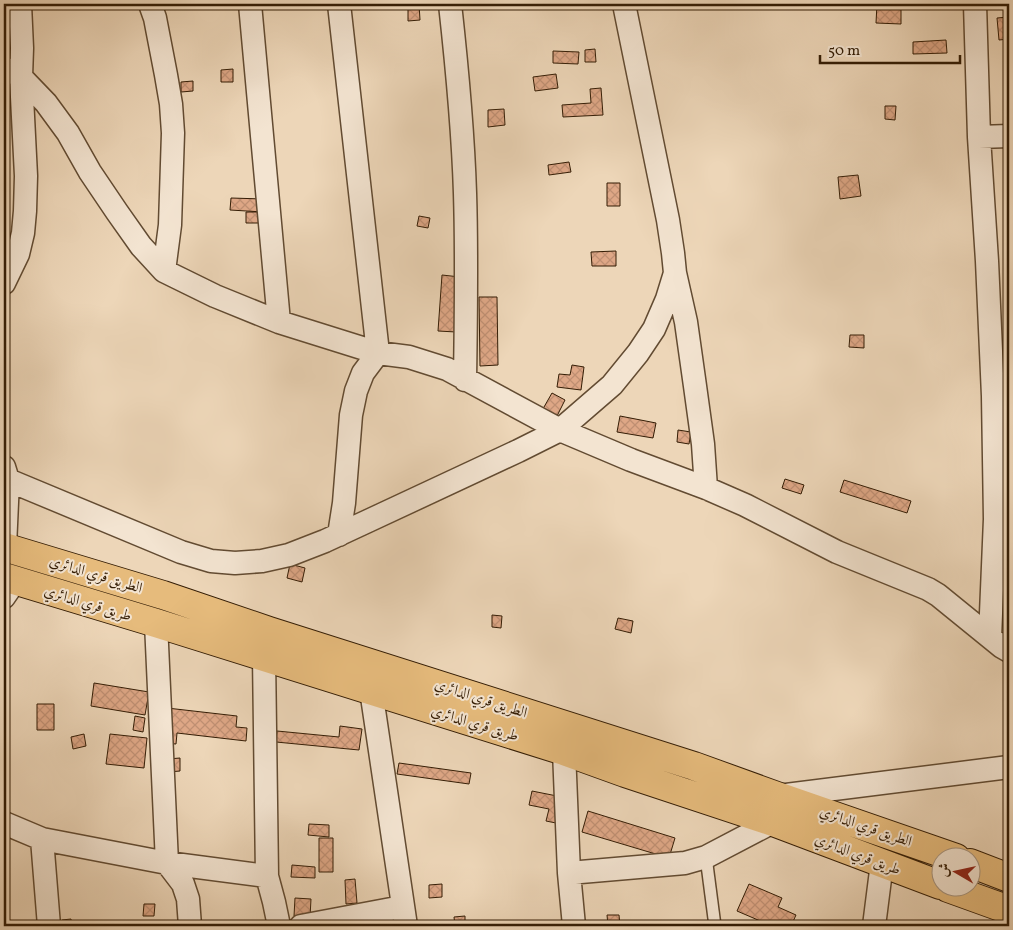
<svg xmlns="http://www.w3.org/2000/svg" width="1013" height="930" viewBox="0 0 1013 930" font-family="Vollkorn,Amiri,serif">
<defs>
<pattern id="building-cross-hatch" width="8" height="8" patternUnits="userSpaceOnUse" patternTransform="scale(1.25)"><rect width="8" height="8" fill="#dea786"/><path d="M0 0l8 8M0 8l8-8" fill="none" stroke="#bf8f72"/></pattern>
</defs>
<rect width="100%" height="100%" fill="#edd6b8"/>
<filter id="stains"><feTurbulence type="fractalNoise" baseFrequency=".004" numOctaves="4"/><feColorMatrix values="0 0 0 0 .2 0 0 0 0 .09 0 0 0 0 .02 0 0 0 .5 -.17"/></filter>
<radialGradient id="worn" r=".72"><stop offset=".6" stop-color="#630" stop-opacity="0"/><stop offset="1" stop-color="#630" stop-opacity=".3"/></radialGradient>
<path fill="url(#building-cross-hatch)" stroke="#341d05" d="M408 4H419L420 20 408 21Z
M877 4H901V24L876 23Z
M907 4H926V9L906 7Z
M1008 17 1009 39 999 40 997 18Z
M946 40 947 53 913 54V42Z
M595 49 596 62H585V50Z
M553 51 579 52 578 64 553 63Z
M233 69V82H221V70Z
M556 74 558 88 535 91 533 77Z
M193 81V91L181 92V82Z
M601 88 603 115 563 117 562 105 591 103 590 89Z
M885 106H896L895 120 885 119Z
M504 109 505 125 488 127V110Z
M569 162 571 172 549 175 548 165Z
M858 175 861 196 840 199 838 177Z
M607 183H620V206H607Z
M231 198 263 199V212L230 210Z
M246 212H262V223H246Z
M419 216 430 218 428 228 417 226Z
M616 251V266H592L591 252Z
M442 275 460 277 456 332 438 331Z
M479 297H497L498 365 480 366Z
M850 335H864V348L849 347Z
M572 365 584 367 581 390 557 387 559 374 570 375Z
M552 393 565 400 554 422 540 414Z
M620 416 656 423 653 438 617 432Z
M678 430 691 432 689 444 677 442Z
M785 479 804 485 801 494 782 488Z
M844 480 911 501 907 513 840 492Z
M290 564 305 568 302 582 287 578Z
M492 615 502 616 501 628 492 627Z
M618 618 633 621 631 633 615 629Z
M94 683 149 692 145 715 91 706Z
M37 704H54V730H37Z
M167 708 237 716 236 727 247 728 246 741 177 733 176 744 163 743Z
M135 716 145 718 143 732 133 730Z
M340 726 362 729 359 750 276 742 277 731 339 737Z
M84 734 86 746 73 749 71 737Z
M110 734 147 738 144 768 106 764Z
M180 758V771L168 772V759Z
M399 763 471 773 469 784 397 774Z
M532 791 562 797 556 823 546 821 549 809 529 805Z
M588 811 675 838 669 858 582 832Z
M309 824 329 825V837L308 835Z
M319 838H333V872H319Z
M292 865 315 867V878L291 877Z
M355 879 357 903 346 904 345 880Z
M442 884V897L429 898V885Z
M749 884 782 898 778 907 796 915 791 926H772L737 911Z
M295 898 311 899 310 917 294 916Z
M144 904H155L154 916H143Z
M607 915H619L620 926H608Z
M465 916V926H455L454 917Z
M71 919 72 926H63L62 920Z"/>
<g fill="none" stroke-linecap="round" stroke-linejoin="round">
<defs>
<path id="service" d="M706 857 715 926"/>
<path id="minor" d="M150 4 155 18 166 75 171 104 173 133 170 225 164 271
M250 4 279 322
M339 4 378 353 363 373 356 391 351 415 344 503 339 535
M450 4C457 67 463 130 465 193 467 255 466 318 465 380
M624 4 668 220 673 253 675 273 686 322 695 386 703 444 706 488
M975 4 979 137 987 261 993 396 995 519 990 637
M4 68 21 77 46 103 68 133 90 172 117 212 141 246 164 271 215 296 279 322 378 353 409 357 447 369 560 430 631 460 706 488 745 505 837 552 928 589 938 595 1002 647 1009 651
M979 137 1009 136
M4 283 18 254 23 233 25 211 26 176 21 77 22 48 20 4
M4 467 8 480 5 547
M8 480 181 552 211 561 235 563 262 561 289 555 325 541 368 521 518 451 560 430 612 385 638 353 654 329 667 299 675 273
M4 597 15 581
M156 623 167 863 183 884 188 899 190 926
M264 656 267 876 274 902 279 926
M371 690 406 926
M564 751 569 873 574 926
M778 796 1009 767
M4 823 42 839 167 863 267 876
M42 839 49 926
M569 873 685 863 706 857 773 822
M301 926 402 907
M874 926 882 863"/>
<path id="trunk" d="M4 547 163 595 269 631 694 766 777 796 956 858
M4 577 156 623 564 751 625 773 773 822 940 885
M970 863 1009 878
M948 888 1009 910"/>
</defs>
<use href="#service" stroke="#624b32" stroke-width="14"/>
<use href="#minor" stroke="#624b32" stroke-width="25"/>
<use href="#trunk" stroke="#341d05" stroke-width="30"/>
<use href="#service" stroke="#f3e4d1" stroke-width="11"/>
<use href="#minor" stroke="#f3e4d1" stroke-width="22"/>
<use href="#trunk" stroke="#e6bb7c" stroke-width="28"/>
</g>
<g text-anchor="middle" stroke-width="4" stroke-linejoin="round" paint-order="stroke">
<g font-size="15" fill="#341d05" stroke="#f3e4d1">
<text transform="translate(96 574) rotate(17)" y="5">الطريق قري الدائري</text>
<text transform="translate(88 603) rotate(17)" y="5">طريق قري الدائري</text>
<text transform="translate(481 698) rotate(18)" y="5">الطريق قري الدائري</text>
<text transform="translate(475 723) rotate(17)" y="5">طريق قري الدائري</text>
<text transform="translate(866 826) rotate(19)" y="5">الطريق قري الدائري</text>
<text transform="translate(858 854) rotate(21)" y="5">طريق قري الدائري</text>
</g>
</g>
<rect width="1013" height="930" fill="none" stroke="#edd6b8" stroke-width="20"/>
<rect x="5" y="5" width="1003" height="920" fill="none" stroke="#341d05" stroke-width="2.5"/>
<rect x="10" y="10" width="993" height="910" fill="none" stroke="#341d05"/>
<g transform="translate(956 872) rotate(279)"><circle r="24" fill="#f3e4d1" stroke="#a7947f"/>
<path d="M0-4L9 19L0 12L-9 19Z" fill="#8f2418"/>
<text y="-8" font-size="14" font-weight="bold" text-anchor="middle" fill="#341d05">ش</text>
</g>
<path d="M820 55v8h140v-8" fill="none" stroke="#341d05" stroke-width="2.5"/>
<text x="828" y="55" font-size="15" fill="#341d05" stroke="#f3e4d1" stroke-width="4" paint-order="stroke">50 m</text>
<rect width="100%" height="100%" filter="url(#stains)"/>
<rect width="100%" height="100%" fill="url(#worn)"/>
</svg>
